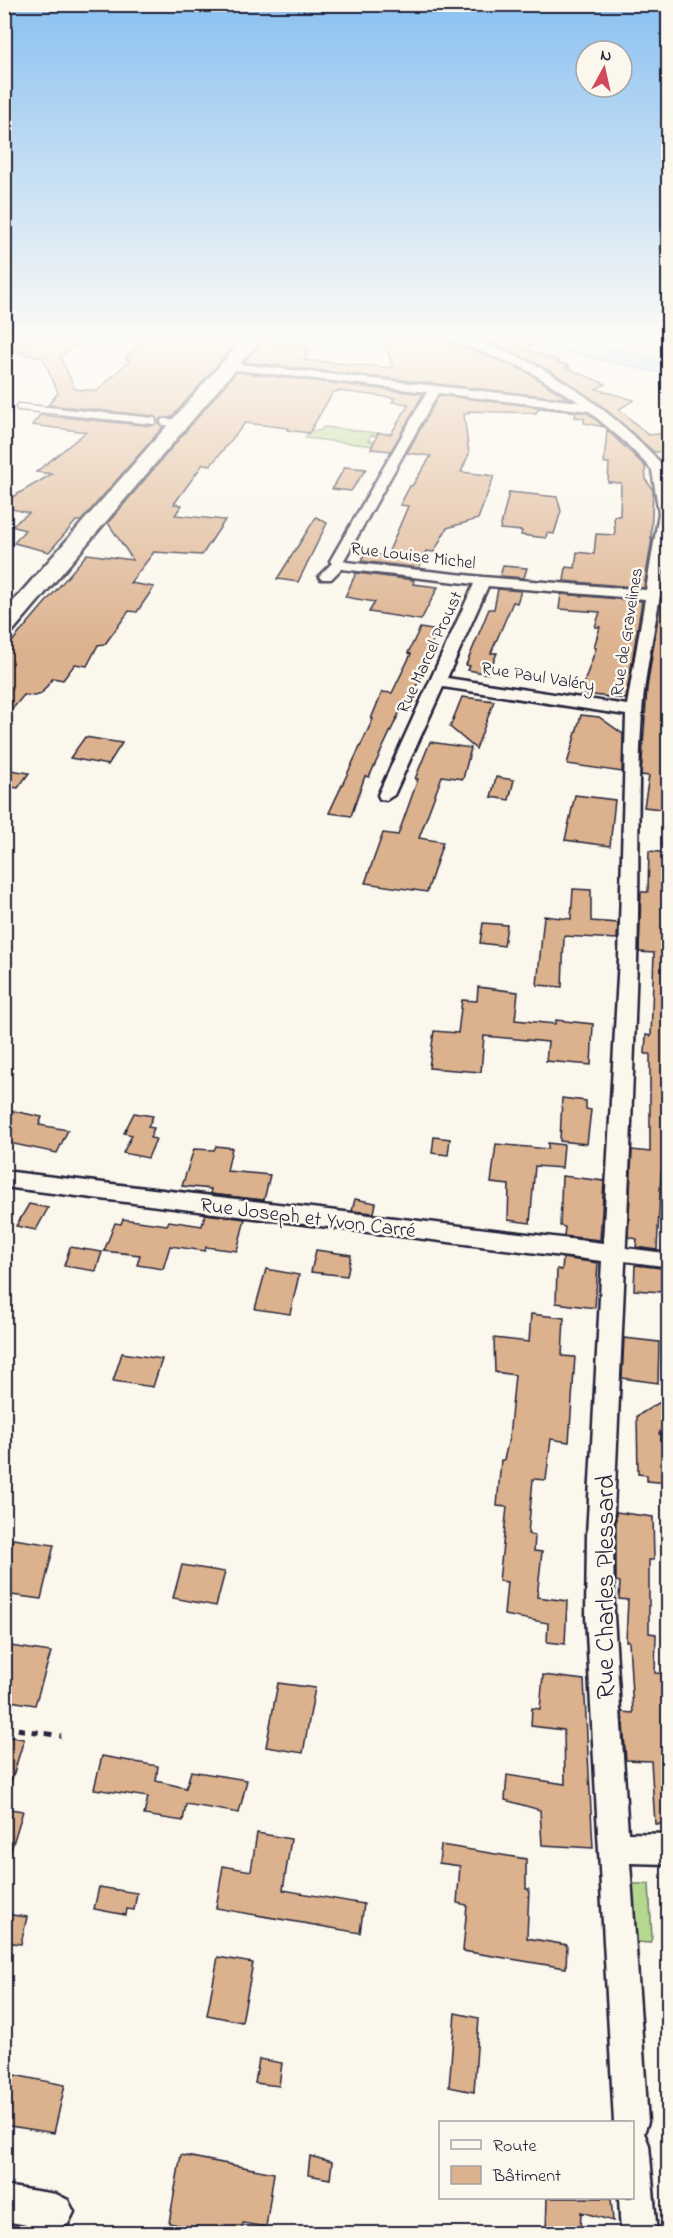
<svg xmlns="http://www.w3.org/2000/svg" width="673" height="2238" viewBox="0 0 673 2238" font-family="'Indie Flower',sans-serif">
<rect width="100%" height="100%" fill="#fbf7ec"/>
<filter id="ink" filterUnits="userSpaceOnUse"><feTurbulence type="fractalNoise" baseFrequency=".0167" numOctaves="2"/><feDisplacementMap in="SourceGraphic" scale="12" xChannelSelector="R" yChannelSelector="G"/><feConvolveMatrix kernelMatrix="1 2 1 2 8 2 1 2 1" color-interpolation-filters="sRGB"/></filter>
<g filter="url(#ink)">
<path fill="#b5d790" stroke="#6c7c66" stroke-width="1.5" d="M324 427 378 433 376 436 371 435 368 440 374 442 373 444 391 434 400 435 391 448 305 438 310 430 320 431Z
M632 1884H649L652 1938 650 1943 637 1942Z"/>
<path fill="#9fd5fe" stroke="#6d8db0" stroke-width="1.5" d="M525 338H554L668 359V375L567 352Z"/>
<path fill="#dcb18d" stroke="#22223b" stroke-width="1.5" d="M21 338H87L60 356 75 389 97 391 130 360 125 359 136 348 137 338H241L172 417 160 419 159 424 163 427 81 521H76L49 552 14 543 25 530 11 526 29 513 4 507V502L52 474 36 472 86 432 32 425 40 415 152 426 158 421 154 416 48 405 58 393 43 358 19 353 24 350 6 346 18 343Z
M264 338H277L274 342 309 346 305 352H309L303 360 393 368 383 339 443 338 523 370 569 399 244 362Z
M466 338H549L524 349 559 361 556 362 570 366 566 368 606 384 596 389 634 400 619 409 648 435 669 433V452H654L602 406 552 372 498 346Z
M236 372 423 394 391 451 371 449 378 433 391 434 409 404 392 402 395 398 339 391 333 392 309 433 287 430 289 428 245 423 211 465 203 464 174 504 182 505 175 515 225 520 202 555 154 552 130 583 154 587 137 612 129 611 105 644 98 645 87 666 75 664 63 680 53 678 41 694 35 696 24 695 4 719V651L87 554 133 560 108 523Z
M439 395 588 413 604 427 584 423V418L575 417 576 412 539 408 536 413 468 411 469 414H464L469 454 461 472 494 476 478 519 447 528 434 552 426 551 419 568 361 561 365 553 387 556 408 506 400 505 410 486H412L431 456 407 453Z
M607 430 645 466 646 480 653 490 651 538H652L644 588 564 581 566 567 575 568 577 552 594 554 596 534 615 535 614 516H620L621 483 608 482 609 463H604Z
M345 467 366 469 351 491 332 489Z
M509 492 557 497 561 511 554 534 547 533 546 538 521 535 522 531 500 529Z
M316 517 327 523 298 582 277 579Z
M667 559H669V810L644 807 649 776 641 775 647 688Z
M503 566 527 568 524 578 500 576Z
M356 573 414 580 413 584 438 587 421 620 369 612 375 602 345 597Z
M498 589 521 591 517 603 513 602 501 630 491 653H497L488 674 468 670 470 666 466 665 489 609H494Z
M561 594 642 601 626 699 585 694V680L596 648 594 647 600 627H595L600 612 559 609Z
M420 628 438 631 430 646H435L407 706 403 705 369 777 365 776 351 816 329 813 373 719H371L382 692 392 693 411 654 408 653Z
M462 697 494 701 476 749 450 727Z
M581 715 599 717 623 734 622 772 567 764Z
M85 737 122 743 108 765 70 758Z
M430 742 471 748 463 779 442 776 419 838 443 842 427 892 365 883 383 833 398 835 418 779H415Z
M4 769 29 773 18 788 4 786Z
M496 777 514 780 509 800 491 797Z
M575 795 615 800 610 846 565 840Z
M649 851 669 853V1174L661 1173 657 1250 636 1247 637 1239 628 1237 632 1150 650 1152V1054H645L646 1035 651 1036 654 953 639 952 641 892H648Z
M573 889 591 890V921L618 923 617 939 564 936 562 987 537 985 544 916 571 919Z
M483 923 507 925 504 946 480 943Z
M478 987 518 992 515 1020 555 1024 556 1020 593 1024 591 1065 546 1061 548 1042 484 1036 481 1072 429 1068 434 1031 458 1033 462 1000 477 1001Z
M562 1098 586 1101V1109L591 1110 587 1144 560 1141Z
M4 1109 42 1117 39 1125 68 1130 57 1153 4 1142Z
M134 1113 153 1116 148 1127 154 1128 150 1138 156 1139 148 1158 123 1153 132 1135 124 1133Z
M434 1137 450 1139 448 1155 432 1153Z
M548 1143 564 1145 562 1168 535 1166 530 1223 508 1220 509 1185 491 1183 496 1144 548 1149Z
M216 1146 232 1148 227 1171 270 1175 264 1200 210 1194 211 1189 182 1186 194 1149 214 1150Z
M562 1176 604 1181 600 1240 564 1236 565 1227 560 1226Z
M355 1199 376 1203 374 1213 352 1211Z
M29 1204 48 1208 36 1230 16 1226Z
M205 1214 245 1219 237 1251 206 1247 205 1251 170 1246 163 1269 137 1265 140 1255 104 1251 115 1223 121 1224 123 1219 167 1225 169 1221 202 1226Z
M70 1247 102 1252 96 1271 64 1266Z
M316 1250 351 1255 347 1276 311 1272Z
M563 1258 598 1263 595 1308 556 1303 557 1269 562 1270Z
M635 1265 661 1268V1292L634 1290Z
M266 1269 299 1275 290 1314 255 1309Z
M531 1314 564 1318 562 1356 575 1357 569 1442 551 1439 546 1480 533 1479 528 1534 535 1536 534 1551 542 1552 537 1597 567 1601 565 1644 547 1642 548 1623 504 1615 507 1582 499 1581 507 1507 497 1506 501 1460H504L509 1438 515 1375 495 1372 494 1338 529 1342Z
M624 1338 659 1342 658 1383 622 1378Z
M122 1353 162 1359 153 1387 113 1381Z
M660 1402 666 1418 659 1434 669 1436V1483L647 1481V1475L638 1474 637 1416Z
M616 1512 653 1517 654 1560H649V1633L656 1634 655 1673 669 1674V1824H655L651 1761 626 1760 622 1712 633 1713 629 1641H626L628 1600 619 1599 620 1582 616 1581Z
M13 1539 54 1545 41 1599 4 1594V1567Z
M182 1565 225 1572 216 1606 173 1598Z
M4 1645 51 1652 35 1705 4 1700Z
M543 1675 584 1680 593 1848 542 1845 540 1810 505 1800 507 1775 565 1784 564 1730 531 1726 532 1708 540 1709Z
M278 1683 315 1688 303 1753 266 1747Z
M4 1736 24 1739 9 1789 4 1788Z
M102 1756 158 1766 156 1781 186 1788 191 1771 247 1780 239 1813 186 1804 183 1821 144 1815 148 1797 94 1789Z
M4 1808 23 1811 9 1857 4 1856Z
M257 1833 291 1839 283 1890 364 1904 360 1933 216 1908 223 1866 251 1871Z
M441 1845 526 1859V1889H529L527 1938 567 1945 566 1968 463 1951 467 1905 457 1903 460 1866 439 1863Z
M99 1887 137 1893 134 1910 127 1909 126 1915 94 1909Z
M4 1914 27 1917 21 1944 4 1942Z
M218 1957 253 1963 242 2022 207 2015Z
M455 2013 479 2018 474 2092 449 2087Z
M259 2059 282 2063 279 2086 255 2083Z
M14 2075 65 2085 54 2133 4 2125V2093L9 2094Z
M181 2155 274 2173 266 2227 243 2223 241 2234H202L203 2230 169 2223Z
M310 2156 332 2162 330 2179 308 2175Z
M547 2198H611L613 2221 581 2212 580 2234H546Z"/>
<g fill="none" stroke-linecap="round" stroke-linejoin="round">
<defs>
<path id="lane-far1" d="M19 407 153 421
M164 422 180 423"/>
<path id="lane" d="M613 1253 668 1260"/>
<path id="street" d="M445 338C511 338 595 398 641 443 650 452 662 462 666 474 670 487 668 501 668 514 668 581 647 646 642 713 636 795 640 878 637 960 631 1152 621 1343 613 1535L614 1616 628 1833 668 1834V1864L630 1863 648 2122 644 2133 649 2145 657 2234H621L619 2198H632V2122H614L586 1616 587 1535 602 1261 4 1187V1171L603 1243 619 958 626 715 443 687 394 795 386 800 380 799 378 795 474 584 341 569 331 579H321L319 576 332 563 330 561 427 392 229 369 223 366 229 363 579 402 524 368ZM438 393 589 411 626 443 652 470 659 513 646 590 483 577 346 562 344 560ZM488 586 645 599 627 705 447 678Z
M4 2186 56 2194 68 2200 74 2212 68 2224 56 2230 4 2221Z"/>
<path id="secondary" d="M4 338H19L17 341 4 344Z"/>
<path id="primary" d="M244 338H262L12 632 4 634V612Z"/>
</defs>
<use href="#lane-far1" stroke="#22223b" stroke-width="9"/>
<use href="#lane" stroke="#22223b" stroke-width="17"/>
<use href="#street" stroke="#22223b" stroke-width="5"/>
<use href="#secondary" stroke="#22223b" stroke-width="4"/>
<use href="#primary" stroke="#22223b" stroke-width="5"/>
<path stroke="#22223b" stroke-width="5" stroke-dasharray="7 7" stroke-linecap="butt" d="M4 1727 61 1736"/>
<use href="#lane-far1" stroke="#fbf7ec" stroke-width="6"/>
<use href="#lane" stroke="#fbf7ec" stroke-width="13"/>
<use href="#street" fill="#fbf7ec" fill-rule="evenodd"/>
<use href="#secondary" fill="#fbf7ec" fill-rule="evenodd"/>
<use href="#primary" fill="#fbf7ec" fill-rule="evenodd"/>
</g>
</g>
<linearGradient id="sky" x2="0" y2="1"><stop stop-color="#8bc1f1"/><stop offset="0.52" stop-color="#fdfbf6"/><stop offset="1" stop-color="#fdfbf6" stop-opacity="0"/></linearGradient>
<rect width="673" height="651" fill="url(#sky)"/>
<g text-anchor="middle" stroke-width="5" stroke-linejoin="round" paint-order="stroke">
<g font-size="18" fill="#22223b" stroke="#fbf7ec">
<text transform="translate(413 555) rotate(7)" y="6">Rue Louise Michel</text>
<text transform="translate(626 632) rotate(-81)" y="6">Rue de Gravelines</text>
<text transform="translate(429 652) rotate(-65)" y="6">Rue Marcel Proust</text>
<text transform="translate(538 676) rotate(9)" y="6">Rue Paul Valéry</text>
</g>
<g font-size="21" fill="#22223b" stroke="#fbf7ec">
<text transform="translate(308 1217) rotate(7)" y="7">Rue Joseph et Yvon Carré</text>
</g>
<g font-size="26" fill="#22223b" stroke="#fbf7ec">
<text transform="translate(604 1587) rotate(-90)" y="9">Rue Charles Plessard</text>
</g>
</g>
<rect width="673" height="2238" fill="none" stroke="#fbf7ec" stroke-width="24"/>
<rect x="12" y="12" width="649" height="2214" fill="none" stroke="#22223b" stroke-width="2" filter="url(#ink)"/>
<rect x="439" y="2121" width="195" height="78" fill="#fbf7ec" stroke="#a4a2a5" stroke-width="1.5"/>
<rect x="451" y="2140" width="30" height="9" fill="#fbf7ec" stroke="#a4a2a5" stroke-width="1.5"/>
<text x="493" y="2151" font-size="18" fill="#22223b">Route</text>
<rect x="451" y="2166" width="30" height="18" fill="#dcb18d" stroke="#a4a2a5" stroke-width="1.5"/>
<text x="493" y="2181" font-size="18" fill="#22223b">Bâtiment</text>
<g transform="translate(604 69) rotate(8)"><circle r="28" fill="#fbf7ec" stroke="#a4a2a5" stroke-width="1.5"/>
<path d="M0-4.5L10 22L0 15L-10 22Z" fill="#d1495b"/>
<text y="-9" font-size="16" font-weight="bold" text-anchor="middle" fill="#22223b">N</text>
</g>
</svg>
